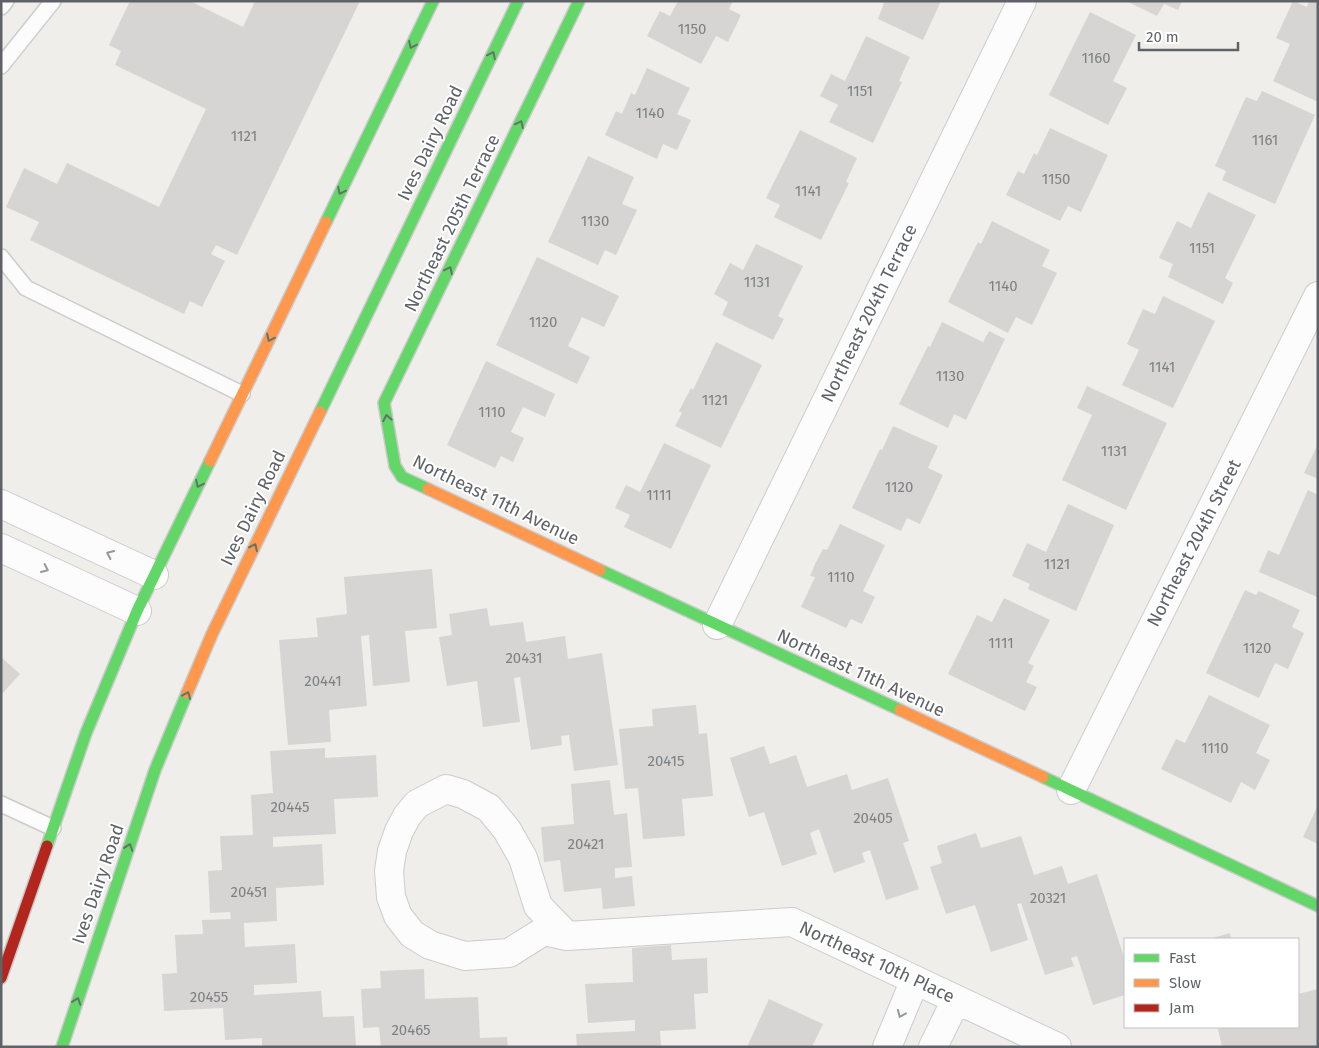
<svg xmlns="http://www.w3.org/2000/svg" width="1319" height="1048" viewBox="0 0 1319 1048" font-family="'Fira Sans',sans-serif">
<rect width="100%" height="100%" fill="#efeeea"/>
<path fill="#d6d5d3" d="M130 1H190L243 27 255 1H360L237 255 216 245 211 254 225 261 202 307 190 301 184 314 30 240 39 222 6 207 24 168 57 184 67 163 159 207 206 109 115 65 121 51 109 45Z
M678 1H733L729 9 741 15 728 42 716 36 701 64 647 36 660 11 670 16Z
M880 1H941L923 40 878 19 884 3Z
M1126 1H1182L1178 10 1164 4 1157 16Z
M1293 1 1307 7 1309 1H1318V102L1273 81 1290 44 1276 38Z
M1090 12 1136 35 1113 81 1127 88 1108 125 1049 95Z
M866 36 910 57 899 81 902 82 873 143 829 122 838 105 820 96 831 74 845 81Z
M647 68 690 88 677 114 691 120 677 150 663 144 657 159 605 135 616 111 622 114 631 93 635 95Z
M1262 91 1315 115 1275 204 1222 180 1226 171 1215 166 1246 97 1257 101Z
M1050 128 1108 155 1081 212 1068 206 1060 221 1006 195 1018 171 1024 174 1034 153 1037 155Z
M800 130 857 158 846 182 849 183 821 240 774 217 780 205 766 198Z
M588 156 634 177 622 204 637 210 616 255 605 250 598 265 548 242Z
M1208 192 1256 215 1225 278 1233 283 1223 304 1168 277 1173 264 1159 258 1177 221 1191 228Z
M992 221 1050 250 1042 266 1057 273 1032 325 1016 317 1008 333 948 302 978 242 981 244Z
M756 244 803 266 778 316 784 319 773 340 722 315 728 302 714 294 730 263 743 270Z
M537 257 619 296 604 327 582 317 568 346 590 357 577 384 496 345Z
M1163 296 1215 321 1173 408 1122 385 1139 350 1127 344 1143 309 1155 314Z
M942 322 983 342 989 331 1005 339 966 420 954 414 948 428 899 404 928 346 930 347Z
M716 342 762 365 721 448 675 426 682 413 679 411 691 388 693 390Z
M486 361 555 394 545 417 523 407 511 432 524 438 513 462 501 456 495 468 447 445Z
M1087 386 1167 423 1126 510 1062 480 1092 415 1077 408Z
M893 426 938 446 928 468 943 475 920 524 907 518 901 531 852 508 880 449 882 450Z
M664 443 711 465 671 549 624 527 630 515 615 508 626 485 640 492Z
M1318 444V479L1304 473Z
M1308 490 1318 495 1317 597 1259 572 1268 550 1279 555Z
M1068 504 1114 525 1076 611 1028 589 1030 584 1012 576 1027 543 1046 552Z
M840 524 885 545 863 591 875 597 862 624 851 619 846 628 801 607 815 577 810 576 816 562 823 549 827 550Z
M432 569 437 628 405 631 410 682 373 686 369 635 361 636 367 706 329 710 331 742 288 745 279 640 318 637 316 618 347 614 344 577Z
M1245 590 1256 595 1259 591 1300 610 1292 627 1304 633 1288 669 1275 663 1259 698 1206 673Z
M1004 598 1050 620 1028 663 1034 666 1026 682 1037 687 1025 711 948 674 977 615 992 622Z
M487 608 490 626 523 622 526 642 565 636 568 659 602 653 618 765 574 771 569 735 561 736 562 745 531 750 520 677 514 678 520 722 483 727 477 681 447 686 439 637 452 635 449 614Z
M1 657 20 674 1 695Z
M1209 695 1270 725 1256 753 1270 760 1255 790 1241 782 1231 803 1161 769 1176 739 1185 743Z
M696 705 699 734 707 733 713 796 682 799 685 836 643 839 638 788 625 789 619 729 653 726 652 709Z
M764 746 770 764 796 755 807 787 847 774 852 790 888 778 909 841 903 843 919 889 886 900 870 850 862 853 865 862 834 873 819 829 810 833 817 854 782 866 764 812 749 817 730 758Z
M325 748V758L376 755 378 797 334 799 336 834 273 837V847L322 844 324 885 276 888 277 921 244 923 245 947 295 944 297 983 254 985V995L321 991 323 1017 354 1016 356 1047H262V1038L225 1040 223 1008 164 1011 162 974 177 973 175 935 203 934 202 920 231 919 230 912 210 913 208 871 222 870 220 836 253 835 251 795 273 793 270 751Z
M610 780 614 815 627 813 632 867 615 868V878L632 876 635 906 603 909 601 888 564 892 560 860 544 862 541 827 574 824 571 784Z
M1318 805V844L1303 837Z
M976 833 981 848 1021 836 1034 875 1062 866 1068 884 1097 874 1125 960V995L1093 1005 1077 956 1071 958 1074 966 1045 975 1021 903 1017 904 1028 940 991 952 975 905 946 914 930 867 942 863 937 846Z
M1230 933 1231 939H1209Z
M671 945 672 960 707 958 708 993 694 994 696 1029 660 1031 661 1047H577L576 1034 635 1031V1020L588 1023 585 984 633 982 632 948Z
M424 969 425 999 478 997 480 1038 507 1037 508 1047H381L379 1027 363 1028 361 989 381 988 380 971Z
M1318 989V1047H1222L1218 1029 1228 1027H1298V994Z
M769 999 823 1024 812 1047H747Z"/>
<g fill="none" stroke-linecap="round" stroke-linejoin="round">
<defs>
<path id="lane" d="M1 7 6 1
M1 66 53 1
M1 257 26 288 242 394
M1 804 53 828"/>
<path id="street" d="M1 504 154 575
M1 548 137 611
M717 625 1022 1
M1071 790 1318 296
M567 936 538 906 523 858 507 830 489 808 463 794 446 789 417 804 407 816 399 831 392 851 389 871 391 897 398 916 412 934 430 945 465 956 509 953 544 931 567 936 792 922 1057 1047
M887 1047 915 980
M933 1047 956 1000"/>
<path id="fast" d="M326 222 433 1
M320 412 518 1
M428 489 402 477 395 466 384 403 579 1
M600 570 900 710
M1043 777 1318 906
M47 846 86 733 137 611 210 461
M62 1047 155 770 187 693"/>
<path id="slow" d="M210 461 326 222
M428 489 600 570
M187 693 212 634 320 412
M900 710 1043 777"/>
<path id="jam" d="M1 978 47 846"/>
</defs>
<use href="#lane" stroke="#cbcccc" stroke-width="18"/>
<use href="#street" stroke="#cbcccc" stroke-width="30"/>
<use href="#fast" stroke="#cacacb" stroke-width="14"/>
<use href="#slow" stroke="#cacacb" stroke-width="14"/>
<use href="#jam" stroke="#cacacb" stroke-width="14"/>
<use href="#lane" stroke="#fdfcfc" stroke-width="15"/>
<use href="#street" stroke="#fdfcfc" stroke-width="28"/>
<use href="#fast" stroke="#63d668" stroke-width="11"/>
<use href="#slow" stroke="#ff974d" stroke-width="11"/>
<use href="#jam" stroke="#b3261e" stroke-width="11"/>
</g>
<defs><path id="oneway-chevron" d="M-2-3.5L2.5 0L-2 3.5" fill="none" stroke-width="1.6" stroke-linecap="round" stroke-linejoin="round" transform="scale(1.25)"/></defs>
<g stroke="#607468">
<use href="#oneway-chevron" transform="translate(412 45) rotate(116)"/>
<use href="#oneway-chevron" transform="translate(492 55) rotate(-64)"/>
<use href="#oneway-chevron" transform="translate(520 124) rotate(-64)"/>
<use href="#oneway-chevron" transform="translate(341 191) rotate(116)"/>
<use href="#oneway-chevron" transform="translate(449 270) rotate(-64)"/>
<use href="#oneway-chevron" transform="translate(270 338) rotate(116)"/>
<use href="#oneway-chevron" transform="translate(387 418) rotate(-100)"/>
<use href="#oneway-chevron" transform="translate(199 484) rotate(116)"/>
<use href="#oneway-chevron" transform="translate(254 547) rotate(-64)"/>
<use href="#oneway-chevron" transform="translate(187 695) rotate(-67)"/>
<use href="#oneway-chevron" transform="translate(129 847) rotate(-71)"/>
<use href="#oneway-chevron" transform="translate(77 1001) rotate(-71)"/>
</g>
<g stroke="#96999c">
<use href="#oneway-chevron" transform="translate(110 554) rotate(-155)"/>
<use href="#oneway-chevron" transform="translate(45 569) rotate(25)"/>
<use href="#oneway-chevron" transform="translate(901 1014) rotate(113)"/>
</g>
<g text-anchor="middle" stroke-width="4" stroke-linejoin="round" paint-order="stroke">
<g font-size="15" fill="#7e8184">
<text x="692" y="34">1150</text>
<text x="1096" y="63">1160</text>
<text x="860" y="96">1151</text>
<text x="650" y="118">1140</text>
<text x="244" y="141">1121</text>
<text x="1265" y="145">1161</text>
<text x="1056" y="184">1150</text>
<text x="808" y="196">1141</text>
<text x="595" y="226">1130</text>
<text x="1202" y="253">1151</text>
<text x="757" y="287">1131</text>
<text x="1003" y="291">1140</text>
<text x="543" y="327">1120</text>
<text x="1162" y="372">1141</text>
<text x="950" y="381">1130</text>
<text x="715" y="405">1121</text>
<text x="492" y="417">1110</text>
<text x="1114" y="456">1131</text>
<text x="899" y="492">1120</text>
<text x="659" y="500">1111</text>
<text x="1057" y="569">1121</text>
<text x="841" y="582">1110</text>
<text x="1001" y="648">1111</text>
<text x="1257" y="653">1120</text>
<text x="524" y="663">20431</text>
<text x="323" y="686">20441</text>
<text x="1215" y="753">1110</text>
<text x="666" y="766">20415</text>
<text x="290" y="812">20445</text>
<text x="873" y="823">20405</text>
<text x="586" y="849">20421</text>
<text x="249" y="897">20451</text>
<text x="1048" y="903">20321</text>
<text x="209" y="1002">20455</text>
<text x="411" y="1035">20465</text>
</g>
<g font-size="18" fill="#5f6368" stroke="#fff">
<text transform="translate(430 143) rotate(-64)" y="6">Ives Dairy Road</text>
<text transform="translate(452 223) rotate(-64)" y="6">Northeast 205th Terrace</text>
<text transform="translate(869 313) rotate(-64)" y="6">Northeast 204th Terrace</text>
<text transform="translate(496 500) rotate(26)" y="6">Northeast 11th Avenue</text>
<text transform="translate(253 508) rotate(-64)" y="6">Ives Dairy Road</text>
<text transform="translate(1194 543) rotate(-63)" y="6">Northeast 204th Street</text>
<text transform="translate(861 673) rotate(25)" y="6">Northeast 11th Avenue</text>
<text transform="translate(98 884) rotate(-71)" y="6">Ives Dairy Road</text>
<text transform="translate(877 962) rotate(25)" y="6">Northeast 10th Place</text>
</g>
</g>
<rect width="1319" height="1048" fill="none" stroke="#5f6368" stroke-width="5"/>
<rect x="1124" y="938" width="175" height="90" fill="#ffffff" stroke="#bfc1c3"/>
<rect x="1134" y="954" width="25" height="8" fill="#63d668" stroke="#bfc1c3"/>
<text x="1169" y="963" font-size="15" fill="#5f6368">Fast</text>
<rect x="1134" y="979" width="25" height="8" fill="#ff974d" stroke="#bfc1c3"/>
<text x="1169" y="988" font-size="15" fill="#5f6368">Slow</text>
<rect x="1134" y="1004" width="25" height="8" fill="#b3261e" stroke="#bfc1c3"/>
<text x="1169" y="1013" font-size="15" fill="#5f6368">Jam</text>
<path d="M1139 42v8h99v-8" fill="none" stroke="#5f6368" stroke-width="2.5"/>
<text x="1146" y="42" font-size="15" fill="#5f6368" stroke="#ffffff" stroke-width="4" paint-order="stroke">20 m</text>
</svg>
